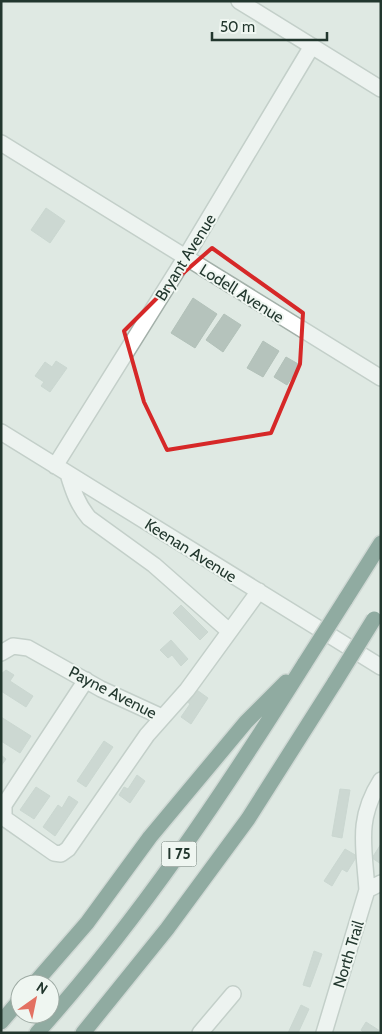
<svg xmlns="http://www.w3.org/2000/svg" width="382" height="1034" viewBox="0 0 382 1034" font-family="Cabin,sans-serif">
<rect width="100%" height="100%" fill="#dfe9e3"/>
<path fill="#b5c3bc" stroke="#b2c1b9" d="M46 208 65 221 50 243 31 230Z
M193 298 217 314 195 348 171 333Z
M224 314 241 325 223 352 206 340Z
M263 341 279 351 263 377 247 368Z
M286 357 300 365 287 385 274 377Z
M56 361 67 368 50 392 41 386 44 382 35 376 45 362 52 367Z
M181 605 208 632 200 640 173 613Z
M171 640 188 659 181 666 172 655 168 658 160 650Z
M6 670 14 675 10 681 33 696 26 707 1 691V674Z
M194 688 208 698 191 724 181 717 190 704 185 700Z
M1 717 31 736 20 753 1 741Z
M104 741 113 747 86 787 77 781Z
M1 755 6 759 1 766Z
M137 775 145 781 130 803 119 795 124 787 128 789Z
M36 787 50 796 34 819 20 810Z
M340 789 350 790 342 838 332 836Z
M69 796 78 802 55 836 43 827 58 805 62 808Z
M381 844V864L372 858Z
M345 849 357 856 347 872 342 869 332 886 324 881Z
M314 951 322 954 310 987 303 985Z
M301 1005 309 1009 298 1033H288Z
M366 1022 380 1031 379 1033H364L361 1030Z"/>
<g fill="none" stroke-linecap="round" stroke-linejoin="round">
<defs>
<path id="minor" d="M239 1 381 89
M1 143 381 378
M1 432 381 667
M55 466 185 258 312 46
M68 474C73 491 78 505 89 518L154 565 229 631
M1 653 13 646 28 648 101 689 162 717
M86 680 4 805V818L54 853 61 854 68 849 147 735 187 690 259 591
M367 890C364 846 356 819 381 780
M200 1033 233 994
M324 1033 367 890 381 883"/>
<path id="highway" d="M345 600 381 543
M34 984 87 923 150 837 246 722 286 682
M1 1022 20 1000
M37 1033C139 920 224 792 305 663
M83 1033 167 929 248 819 335 682"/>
</defs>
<use href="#minor" stroke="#a3b0a9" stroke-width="18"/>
<use href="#highway" stroke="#bdc3c0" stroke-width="18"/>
<use href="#minor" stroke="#fff" stroke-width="15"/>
<use href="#highway" stroke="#316050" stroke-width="15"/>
<defs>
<path id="highway-bridge" d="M305 663 345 600
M335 682 374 619"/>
</defs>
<use href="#highway-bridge" stroke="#bdc3c0" stroke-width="18" stroke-linecap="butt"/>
<use href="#highway-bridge" stroke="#316050" stroke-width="15"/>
</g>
<path d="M0 0H382V1034H0ZM212 248 303 313 300 364 271 433 167 450 144 402 124 331 173 282Z" fill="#dfe9e3" fill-opacity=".55" fill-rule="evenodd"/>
<path fill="none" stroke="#d62828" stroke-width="4" stroke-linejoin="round" d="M212 248 303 313 300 364 271 433 167 450 144 402 124 331 173 282Z"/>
<g text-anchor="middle" stroke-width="4" stroke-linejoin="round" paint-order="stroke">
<rect fill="#eff6f1" stroke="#607068" stroke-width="1" x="161.5" y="841.5" width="35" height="25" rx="4"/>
<g font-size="15" font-weight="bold" fill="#22372e">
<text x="179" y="859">I 75</text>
</g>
<g font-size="16" fill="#22372e" stroke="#eff6f1">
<text transform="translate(185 257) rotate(-58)" y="6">Bryant Avenue</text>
<text transform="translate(242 293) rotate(32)" y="6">Lodell Avenue</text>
<text transform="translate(191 550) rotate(32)" y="6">Keenan Avenue</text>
<text transform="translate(113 692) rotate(27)" y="6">Payne Avenue</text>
<text transform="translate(348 954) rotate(-73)" y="6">North Trail</text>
</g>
</g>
<rect width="382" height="1034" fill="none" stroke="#22372e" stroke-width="5"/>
<g transform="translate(35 999) rotate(33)"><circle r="24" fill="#eff6f1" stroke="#9daaa3"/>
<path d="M0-4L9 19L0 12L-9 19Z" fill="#e37162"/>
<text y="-8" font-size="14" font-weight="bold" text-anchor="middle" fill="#22372e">N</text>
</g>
<path d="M212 32v8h115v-8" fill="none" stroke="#22372e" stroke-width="2.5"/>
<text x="220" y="32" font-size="15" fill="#22372e" stroke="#eff6f1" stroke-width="4" paint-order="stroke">50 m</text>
</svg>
